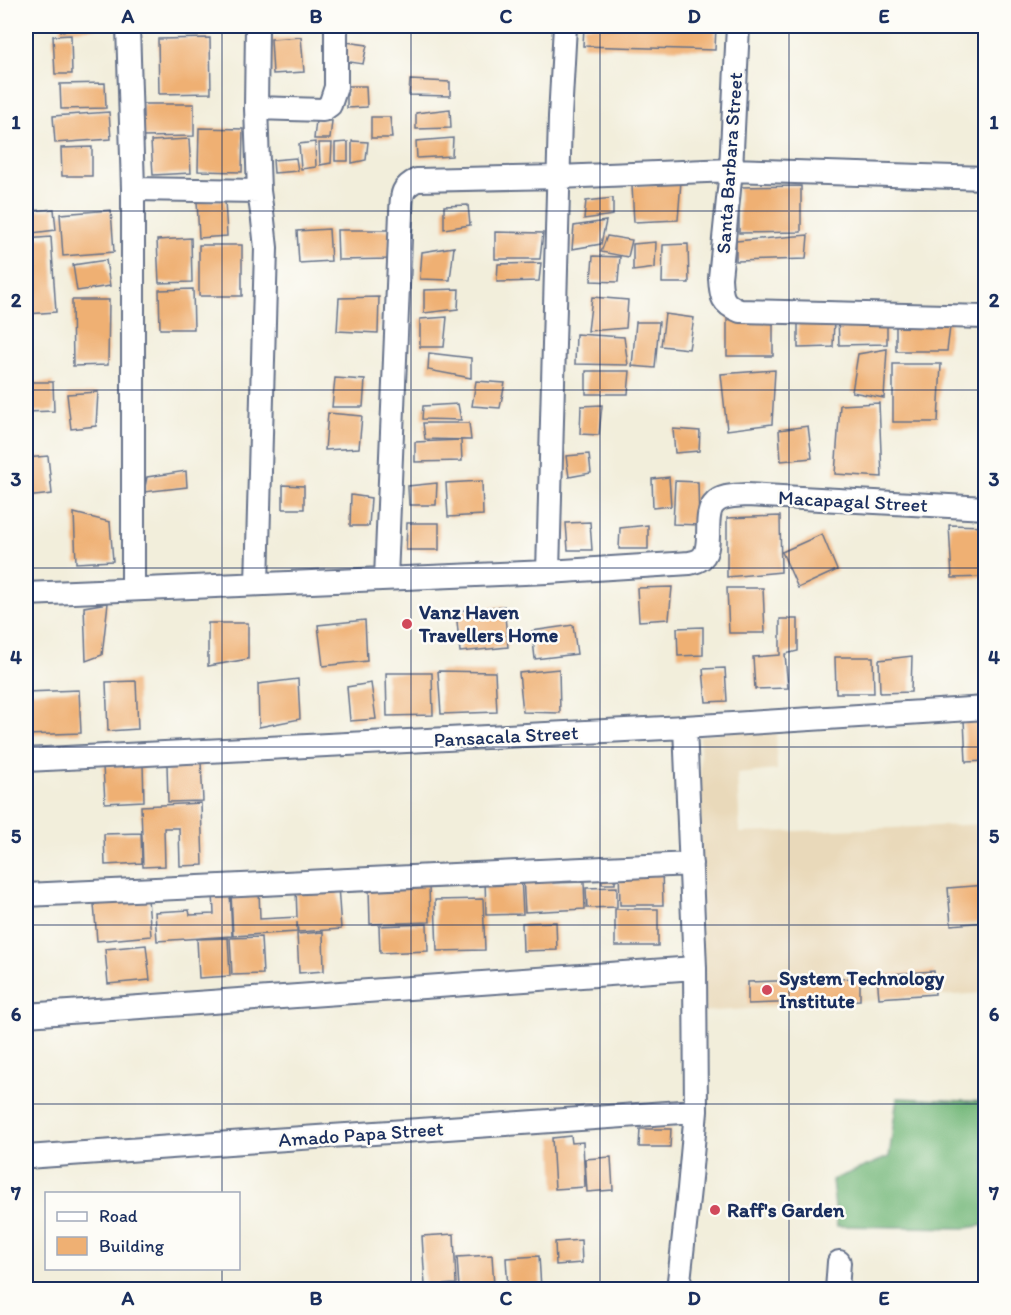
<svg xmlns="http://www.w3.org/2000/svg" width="1011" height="1315" viewBox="0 0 1011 1315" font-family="Itim,sans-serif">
<rect width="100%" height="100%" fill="#fdfcf7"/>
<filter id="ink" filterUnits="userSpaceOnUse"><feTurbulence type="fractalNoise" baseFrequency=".0167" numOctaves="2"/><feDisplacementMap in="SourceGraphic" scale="12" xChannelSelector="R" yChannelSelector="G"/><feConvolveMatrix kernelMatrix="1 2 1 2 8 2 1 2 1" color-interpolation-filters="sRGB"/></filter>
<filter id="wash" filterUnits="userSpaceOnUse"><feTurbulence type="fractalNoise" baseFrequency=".008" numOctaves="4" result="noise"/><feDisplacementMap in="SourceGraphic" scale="24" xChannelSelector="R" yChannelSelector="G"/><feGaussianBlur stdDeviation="1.35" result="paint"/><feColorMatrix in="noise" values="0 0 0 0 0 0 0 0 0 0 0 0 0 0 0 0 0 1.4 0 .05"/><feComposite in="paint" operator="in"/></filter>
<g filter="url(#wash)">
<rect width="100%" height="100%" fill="#f2eedb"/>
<path fill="#e9d9ba" d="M776 723 777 770 737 774 740 833 893 828 985 824V993L702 1012 700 736Z"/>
<path fill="#74b87a" stroke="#48746c" stroke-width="1.5" d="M897 1098 985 1102V1225L967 1228 837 1226 832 1180 889 1157Z"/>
<g id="blocks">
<path fill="#efb073" d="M61 26H97L98 28 61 31Z
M584 26H716L715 50 583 46Z
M71 35 72 74H55L53 36Z
M301 37 304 72 273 74 271 39Z
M210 38 211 93 159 94 158 39Z
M346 42 367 45 363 64 343 61Z
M410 80 450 82V96L409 95Z
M105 83 106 108 61 109 60 84Z
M347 86H366L367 107 347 108Z
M142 104H194V136L142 137Z
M450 109 451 128 416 129V113Z
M109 112 111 139 55 143 53 116Z
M371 117H390L392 138H371Z
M316 120 332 121 330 139H314Z
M199 128 243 129 242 172 198 171Z
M453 138 452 156 417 158 416 141Z
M189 139 191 173 153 175 151 141Z
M352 141 368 142 366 160 352 163Z
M315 142 316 167 301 169 299 144Z
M348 142V161H335V143Z
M319 143H332L331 163 320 165Z
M92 147V176H62L61 148Z
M296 158 298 171 274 173 273 160Z
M681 181 678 220 634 222 632 186Z
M801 186V232L739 233V187Z
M613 198V215L584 219 586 201Z
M225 200 227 236 199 238 197 201Z
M468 205 470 225 444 229V206Z
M54 209 56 230 32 233 30 211Z
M111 210 114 252 63 256 60 214Z
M606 221 601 244 572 249 574 226Z
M329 229 331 261 299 263 297 231Z
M337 230H390V259L338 260Z
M495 232 543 233 540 259H495Z
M808 235 806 259 736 261V241Z
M607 236 632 240 628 257 601 252Z
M51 237 56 312 26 314V239Z
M191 238 192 282 159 283 157 240Z
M656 242 655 268 633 271V244Z
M688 244 689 283H662L663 245Z
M199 245H242V296H199Z
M454 247 450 280 420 279 422 252Z
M593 256 620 257 618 282 591 281Z
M106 260 110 286 77 291 73 265Z
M541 263 539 281 497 282 498 264Z
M193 289 194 329H160L159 290Z
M459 289 458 309 424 313V290Z
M379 297 378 333 337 331 339 298Z
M592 297 628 300 626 328 588 331Z
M72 300H109L108 365 73 366Z
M665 314 694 318 689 349 661 346Z
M727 315H773V356H727Z
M838 316 887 318V344L839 345Z
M447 317 444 347H420V319Z
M834 318 833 347 798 348V319Z
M951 319 947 351H896V320Z
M636 322H659L655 368 632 366Z
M576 334 624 337 628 365 575 364Z
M887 349 884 398 852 392 858 354Z
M429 353 471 358V378L428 370Z
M893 364H941L938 422H893Z
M775 370 772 424 727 430 721 374Z
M586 371H630L628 394H586Z
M335 378 365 380 363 407H332Z
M476 381 505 383 500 408 472 406Z
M26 382H53L54 411 26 412Z
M98 392 96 426 71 429 67 394Z
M879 403 882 477 835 474 840 405Z
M458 404 461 420 422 419 423 406Z
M602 405 599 435 580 434 581 406Z
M328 413 362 416 359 448 325 450Z
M423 423H469L471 440 425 439Z
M808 426 812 458 781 461 779 430Z
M673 429 700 431 699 451 675 453Z
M461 440 462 461 415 462V442Z
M589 454 591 473 569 477 566 456Z
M48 456 52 494 26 497V458Z
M186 471 187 487 144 492 147 477Z
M669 477 671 506 653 508 652 479Z
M482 481 483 515 448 517 446 483Z
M675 481 698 482 699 525 673 524Z
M437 483 436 505H409L408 486Z
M283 485 304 486V509H283Z
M351 495 371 498 369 526H350Z
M74 513 110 522 113 561 76 563Z
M780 516 781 572 727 577V518Z
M590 522 592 550H568L566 523Z
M407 523H439V550H406Z
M27 524 31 560 26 561V525Z
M648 525V549H619L620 528Z
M949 525 986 526V577L952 578Z
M822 534 837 570 798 588 782 552Z
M672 587 669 619 639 621 637 588Z
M727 588H763L765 633H729Z
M108 603 102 655 86 661 84 607Z
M504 606 508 647 460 652 456 611Z
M780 619H798V651L785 654 788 688 755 689 753 657 780 655Z
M365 620 367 661 323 666 318 625Z
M208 623H248V659L208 666Z
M573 625 577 654 535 659 532 631Z
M703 627V655L678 656 677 628Z
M912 656 911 692 880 693 879 660Z
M835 657H873L874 693H836Z
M725 668 727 701 706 702 703 669Z
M559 669 560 713 523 712 519 673Z
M438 671 495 672 497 712 441 714Z
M386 673H432L433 715 387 716Z
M298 679 300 719 259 727 258 684Z
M136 681 138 729 108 731 106 682Z
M371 683 376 719 350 721 347 687Z
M79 690 81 733 26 735V692Z
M986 718V761L966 762 964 720Z
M201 762 203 801 168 802 167 764Z
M143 764 144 801 105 803 103 766Z
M201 803 203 865 180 866 179 828H164L165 866 143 867 141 806Z
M141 833 142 863 105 865 104 834Z
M662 868 663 905H620L619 869Z
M601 870H615V884H602Z
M553 875V883L584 882 585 909 525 912 523 876Z
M521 877 523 914 486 915 485 878Z
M429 885 430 922 370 924 369 887Z
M986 885V922L951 925 948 888Z
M338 886 341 929 298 932 297 922V932L233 936 231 892 259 890 260 919 297 917 296 889Z
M617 887V907L587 908 586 888Z
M230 891 232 936 157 941 155 912 189 910 190 915 214 914 213 892Z
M148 899 151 936 97 941 94 904Z
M483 899 485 950 437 951 435 900Z
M615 909H658V946H615Z
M556 922 557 950 523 951 522 923Z
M427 924 428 951 380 953 379 926Z
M323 932 324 971 299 973 297 934Z
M261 937 263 974 232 975 230 938Z
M228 938 230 976 199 978 197 939Z
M146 945 150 980 108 984 105 949Z
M934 971 935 994 879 998 877 975Z
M860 978V1000L748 1004V982Z
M640 1129H671L670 1147H639Z
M571 1136 572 1143 583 1142 585 1187 555 1189 552 1138Z
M611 1157 613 1190 587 1192 585 1159Z
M454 1234 456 1284 425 1286 422 1236Z
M581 1240 582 1263 556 1265 555 1242Z
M492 1255 494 1286 459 1288 457 1257Z
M539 1256 541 1288 508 1290 506 1258Z"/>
</g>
</g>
<g filter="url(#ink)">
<use href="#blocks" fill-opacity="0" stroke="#66728a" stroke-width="1.5"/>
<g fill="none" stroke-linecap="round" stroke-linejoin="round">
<defs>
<path id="minor" d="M128 26 133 189V589
M738 26 731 170 720 278C721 297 722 304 740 311L986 317
M256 108 323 110 330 105 336 87V26
M133 189 259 191 256 108 257 26
M548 572 560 117 565 26
M386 578 401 213C402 196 400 188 417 180L558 177 731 170 986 178
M257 584 266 248 263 220 259 191
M26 594 548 572 690 563C693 562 696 562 699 560 716 551 701 515 715 503 722 495 736 496 746 495L986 508
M26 760 685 727 986 708
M26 895 691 864
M26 1015 695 968
M26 1157 696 1111
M678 1290 689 1189 696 1111 695 968 685 727
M837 1290 839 1262"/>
</defs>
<use href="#minor" stroke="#66728a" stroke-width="26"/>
<use href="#minor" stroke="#fff" stroke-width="22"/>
</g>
</g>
<path fill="none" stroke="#1b2f5e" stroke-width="1.5" stroke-opacity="0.55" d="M222 26V1194M411 26V1290M600 26V1290M789 26V1290M26 211H986M26 390H986M26 568H986M26 747H986M26 925H986M26 1104H986M222 1268V1290"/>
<g fill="#d1495b" stroke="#fdfcf7" stroke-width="2">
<circle cx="407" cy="624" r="6"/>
<circle cx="767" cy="990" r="6"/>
<circle cx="715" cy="1210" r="6"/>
</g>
<g text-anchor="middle" stroke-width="5" stroke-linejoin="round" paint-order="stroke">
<g font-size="20" fill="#1b2f5e" stroke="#fdfcf7">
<text transform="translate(729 163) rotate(-86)" y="7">Santa Barbara Street</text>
<text transform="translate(853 501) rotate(3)" y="7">Macapagal Street</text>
<text transform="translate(506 736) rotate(-3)" y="7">Pansacala Street</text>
<text transform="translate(361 1134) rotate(-4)" y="7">Amado Papa Street</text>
</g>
<g font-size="20" font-weight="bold" fill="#1b2f5e" stroke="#fdfcf7" text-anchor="start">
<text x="419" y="619">Vanz Haven<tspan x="419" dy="23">Travellers Home</tspan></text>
<text x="779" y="985">System Technology<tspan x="779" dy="23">Institute</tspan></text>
<text x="727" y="1217">Raff's Garden</text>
</g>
</g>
<rect width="1011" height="1315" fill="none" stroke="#fdfcf7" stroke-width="66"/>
<rect x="45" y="1192" width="195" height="78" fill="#fdfcf7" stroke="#a3aaba" stroke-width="1.5"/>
<rect x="57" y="1212" width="30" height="9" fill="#ffffff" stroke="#a3aaba" stroke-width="1.5"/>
<text x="99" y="1222" font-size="18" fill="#1b2f5e">Road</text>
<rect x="57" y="1237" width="30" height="18" fill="#efb073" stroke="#a3aaba" stroke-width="1.5"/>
<text x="99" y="1252" font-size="18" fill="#1b2f5e">Building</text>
<rect x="33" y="33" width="945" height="1249" fill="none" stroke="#1b2f5e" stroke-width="2"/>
<g font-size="20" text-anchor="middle" font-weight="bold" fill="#1b2f5e">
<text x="128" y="23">A</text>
<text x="316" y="23">B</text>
<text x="506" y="23">C</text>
<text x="694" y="23">D</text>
<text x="884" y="23">E</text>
<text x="16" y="129">1</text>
<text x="994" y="129">1</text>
<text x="16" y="307">2</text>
<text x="994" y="307">2</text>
<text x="16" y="486">3</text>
<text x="994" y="486">3</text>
<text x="16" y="664">4</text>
<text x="994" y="664">4</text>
<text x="16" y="843">5</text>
<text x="994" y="843">5</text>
<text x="16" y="1021">6</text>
<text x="994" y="1021">6</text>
<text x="16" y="1200">7</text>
<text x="994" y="1200">7</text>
<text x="128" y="1305">A</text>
<text x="316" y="1305">B</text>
<text x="506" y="1305">C</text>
<text x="694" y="1305">D</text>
<text x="884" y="1305">E</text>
</g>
</svg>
